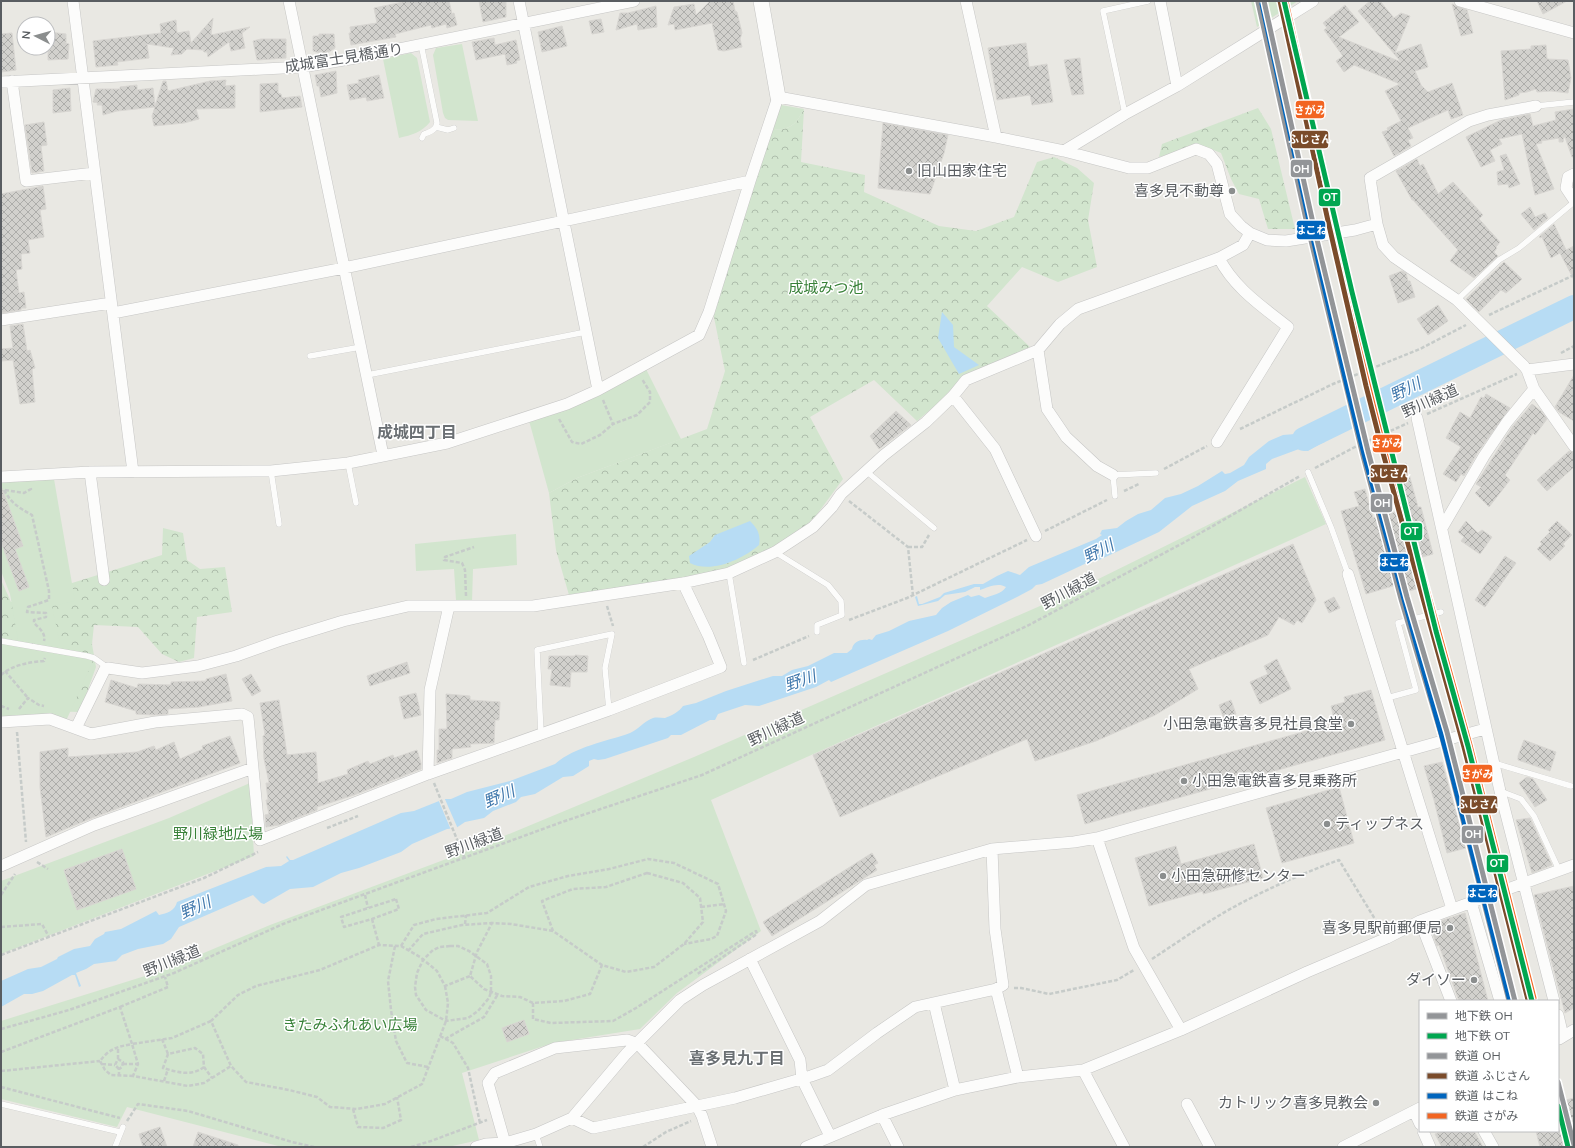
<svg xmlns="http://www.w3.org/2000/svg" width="1575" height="1148" viewBox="0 0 1575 1148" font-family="Mulish,'Noto Sans JP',sans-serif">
<defs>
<pattern id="forest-crowns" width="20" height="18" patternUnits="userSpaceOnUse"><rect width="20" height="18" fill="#d2e5ce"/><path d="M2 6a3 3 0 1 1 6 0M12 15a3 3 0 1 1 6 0" fill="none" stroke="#adbdab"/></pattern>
<pattern id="building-cross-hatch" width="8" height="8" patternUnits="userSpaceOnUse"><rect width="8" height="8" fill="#d2d1cd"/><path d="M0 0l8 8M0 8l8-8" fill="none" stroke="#adadaa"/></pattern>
</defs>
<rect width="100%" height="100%" fill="#e9e8e3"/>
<path fill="url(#forest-crowns)" d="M1258 108 1271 129 1295 229H1268L1259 199 1239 194 1231 179 1221 153 1201 145 1159 157 1162 144Z
M804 109 801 162 865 175 864 192 939 226 976 231 1014 217 1037 162 1054 157 1077 168 1094 183 1088 220 1097 267 1058 282 1022 267 987 306 1030 347 963 377 937 404 917 421 874 380 810 417 843 479 804 532 732 576 571 602 556 550 549 493 577 478 707 429 725 371 711 303 772 130C791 129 795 126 804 109Z
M163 528 183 533 187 560 200 569 225 567 232 612 197 617 194 658 179 662 162 654 138 627 94 625 92 644 96 667 80 712 42 711 1 716V580L11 602 162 555Z"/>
<path fill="#d2e5ce" d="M1251 1H1298L1257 27Z
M462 44 478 121 448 120 445 118 443 113 433 55 436 48Z
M411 53 417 58 430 122C422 132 412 135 399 138L383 59Z
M781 105 804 109C795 126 791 129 772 130Z
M644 365 681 439 577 478 549 493 528 417Z
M1305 477 1326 524 711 800 761 931 677 993 640 1029 553 1043 462 1073 479 1140 448 1147H282L127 1107 117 1127 1 1099V1021L161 971 270 925 473 849 694 757 1072 592Z
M54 479 75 601 52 606 61 649 18 640 10 594 1 571V482Z
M516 534 517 565 473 569 472 602 456 600 454 569 416 571 415 544Z
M1 641 94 658 66 721 1 722Z
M250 783 254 856 1 954V881L169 818Z"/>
<path fill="#b7dcf4" d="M942 312 953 325 954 347 979 365 959 374 938 338Z
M1331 418 1333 428 1319 433 1320 440 1325 442 1320 444 1308 451 1299 449 1272 459 1266 464V469L1238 481 1225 491 1192 506 1159 532 1097 561H1091L1042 584 1036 585 1032 589 1017 597 948 631 831 682 829 680 816 687 759 706 745 705 718 714 715 720H710L681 735H671L668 738 605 759 598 760 594 759 589 761V766L573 776 563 777 535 794 521 797 516 802 493 811 484 818 465 822 456 828 447 829 412 844 401 852 359 868 341 873 313 887 290 889 264 904 261 903 253 895 179 927 171 939 163 944 138 949 122 955 116 961 94 964 86 969 76 973 81 986 79 987 75 975H72L43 991 32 994H24L1 1007V981L28 969 41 967 57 959 58 957 74 949 90 946 95 939 104 934 105 932 121 929 156 911 159 915C167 913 175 911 177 902L266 867 281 866 289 861 286 857 287 856 290 860H293L401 813 414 811 444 799H451L467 792 510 781 555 764C576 746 605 742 630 733 638 730 644 721 653 718 657 717 661 718 665 718 671 716 680 711 683 706L696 703 726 691 773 676H782L792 670 808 666 834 653H847L852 649C853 642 861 639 867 640L869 639 872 640 876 635 889 631 909 621 936 615 942 608 951 602 968 595 971 597 979 595 985 598C992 595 1002 594 1006 587 998 582 988 587 980 590V587H975L965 592 945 595 938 601 918 606 915 597 917 596 919 604H922L940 597 944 593 974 584H983L997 576 1008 571 1020 575 1029 567 1096 539 1102 535 1100 534 1102 530 1117 528 1126 521 1138 514 1151 510 1165 498 1181 494 1198 486 1222 471 1225 474 1230 473 1244 465 1249 457 1269 441 1283 435 1307 433Z
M750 521C757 528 761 534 759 545 743 559 711 574 690 563L689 556 710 542 715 535Z"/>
<path fill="#e9e8e3" d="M444 797 458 829 457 830H451L438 799Z"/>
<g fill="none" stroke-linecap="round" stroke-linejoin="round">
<path stroke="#b7dcf4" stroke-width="24" d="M1304 439 1574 307"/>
</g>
<path fill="url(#building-cross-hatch)" stroke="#d8d6d2" d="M408 1H449L452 14 454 13 457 25 447 28 446 24 432 28 431 25 395 34 396 37 351 45 349 33H351L350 27 377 23 374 8Z
M479 1H506V17L483 22Z
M710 1H733L735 11 737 12 742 33 740 39 742 47 724 51 718 50 712 23 675 30 674 24 668 25 674 7 694 4 696 15Z
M1370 1H1380L1394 18 1401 13 1410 16 1395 53 1421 44 1428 67 1415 71 1421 85 1428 92 1452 83 1463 115 1451 119 1448 110 1408 128 1413 138 1408 140 1411 146 1394 156 1382 132 1388 130 1387 128 1401 121 1385 91 1400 84 1354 65 1344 72 1336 61 1343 56 1324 30 1327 28 1323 23 1345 5 1359 22 1339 37 1401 62 1358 11Z
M1537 1H1567L1543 14Z
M1452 4 1467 10 1473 33 1461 36Z
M656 6 657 27 638 30 637 24 616 30 620 13H628Z
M213 18 211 35 250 27 242 33 245 48 231 51 229 42 208 57 207 52H204L203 50 187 49 182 54 171 55 174 48 147 44 149 58 117 62 118 65 96 67 93 41 161 33 160 24 176 20 177 33 189 31 191 43Z
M601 19 604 32 592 34 589 21Z
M562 26 567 46 542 52 538 32Z
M48 32 66 34V43L69 44 68 59 48 60Z
M12 33 16 70 1 72V34Z
M319 34H334L335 48 329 52 320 53 313 51V36H319Z
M494 38 495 45 516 40 520 60 516 61 517 63 507 65 505 54 476 60 472 42Z
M261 39H286V58L257 60 253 41Z
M1026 43 1029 67 1047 64 1053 102 1032 105 1030 95 997 100 988 48Z
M1546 45 1547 59 1568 60 1571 78 1568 93 1551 91 1537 92 1536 89 1527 92 1519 93V95L1505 100 1501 51 1531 49V46Z
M1080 58 1084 94 1072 95 1064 60Z
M336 71 337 93 321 97 319 86H317L315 75Z
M379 75 384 98 367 101 366 97 350 100 347 85 359 83 358 80Z
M226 80 225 86 235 85V108L196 109 199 119 184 123 154 126 152 116 155 107 117 111 103 115 102 105H97L98 103 93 102 96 89H120V87L137 85V90L153 88 155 106 163 81H166L168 91 210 81Z
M278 83V93L281 94 282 98 300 96 302 107 260 112V84Z
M70 88 71 111 53 113V90Z
M1574 109V157H1572L1565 137H1564L1563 142H1559V138L1541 141 1542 143 1536 144 1554 189 1535 195 1522 134 1499 139 1502 144 1490 150 1495 161 1481 167 1466 137 1501 120 1530 114 1533 126 1556 120 1555 112Z
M44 122 47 145 41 146 44 171 32 173 25 125Z
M883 123 948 135 944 153 930 194 878 188Z
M1506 154 1520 184 1509 188 1508 184 1498 185 1497 172 1504 170 1500 156Z
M1417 159 1420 166 1423 164 1438 194 1453 182 1483 215 1479 219 1500 242 1496 247 1497 248 1494 252 1498 256 1474 278 1450 261 1458 250 1413 200H1412L1396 171Z
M43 186 46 209 40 210 44 237 28 240 30 253 21 254 22 269 16 270 19 293 24 292 26 308H21V310L1 313V194Z
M1530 207 1535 217 1545 213 1548 218 1534 230 1521 214Z
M1554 224 1566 250 1574 246V280L1560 253 1551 258 1542 237 1540 238 1539 237Z
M1504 262 1522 279 1506 293 1501 290 1479 312 1466 299Z
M1402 271 1406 273 1408 281H1410L1415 297 1398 303 1389 276Z
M1438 305 1448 321 1428 335 1417 319Z
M23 324 27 351 30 350 35 368 32 369 35 402 20 404 13 360 1 361V349L13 348 10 326Z
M1574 375V421L1559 412 1555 407Z
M1486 394 1510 408 1478 452 1464 476 1461 474 1456 482 1443 474 1461 447 1446 438 1460 412 1470 418 1481 397 1484 398Z
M1532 404 1541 411 1547 419 1535 435 1533 433 1505 475 1510 480 1489 507 1475 493 1481 487 1476 484 1513 426Z
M896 411 911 425 879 449 870 436Z
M1569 451 1574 453V467L1547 491 1537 480Z
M1406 463 1418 507H1421L1433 554 1412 560 1420 588 1398 594 1396 585 1366 594 1341 511 1359 506 1354 492 1365 489 1373 518 1399 511 1388 468Z
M1 488H2L23 546 15 549 29 587 19 591 1 542Z
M1466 521 1478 533 1482 530 1492 537 1480 554 1461 541 1464 537 1458 532Z
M1557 521 1572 535 1563 544 1565 546 1550 561 1537 549 1542 544 1540 542 1550 532 1548 530Z
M1293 544 1316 600 1302 623 1297 620 1294 625 1279 617 1268 635 1189 669 1198 689 1155 715 1096 741 1035 761 1027 739 840 817 813 755Z
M1505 556 1516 563 1485 607 1475 600Z
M1334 597 1340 608 1329 613 1324 602Z
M575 655 588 656 587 672H571L570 687 550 685 552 669H548L549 656H575Z
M1277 659 1291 689 1260 704 1250 682 1268 674 1264 666Z
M407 662 410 673 370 686 367 676Z
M226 674 232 701 199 707 168 709V714L154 715 136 714V711L105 702 111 680 137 688 138 684 171 685V682L206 681V679Z
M251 674 261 691 252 696 242 679Z
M1371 690 1385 740 1085 824 1077 795 1335 723 1331 706 1345 702 1344 697Z
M416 693 421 715 404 719 399 697Z
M446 694 470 696V700L500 702 499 720H495L494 743 470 744 471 747 452 749V758L437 763V750H439V729H447Z
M279 700 287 755 316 752 318 783 348 774 347 770 368 761 370 764 393 755 394 758 417 750 421 763V769L354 795 317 807V810L279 825 266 827 265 815 269 814 266 800H268L266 783H269L264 759 263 736 265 735 260 703Z
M1231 700 1236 714 1224 719 1219 705Z
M230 736 240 763 92 818 46 837 40 787V752L68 748V757L137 752 154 746 156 750 174 742 180 759 203 749 202 746Z
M1524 740 1556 752 1550 771 1518 760V756Z
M1442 762 1466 848 1447 853 1434 800 1424 766Z
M1527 777 1533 779 1547 800 1535 807 1519 783Z
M1339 787 1354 843 1282 863 1266 808Z
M1530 818 1552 865 1532 873 1516 820Z
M1254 844 1263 878 1203 894V891L1149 906 1135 858 1176 846 1181 864Z
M122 849 136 889 77 910 64 870Z
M872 853 878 863 874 865 877 870 772 936 763 922Z
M1574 886V1008L1565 1013 1534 895Z
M1465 913 1472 939 1488 1001H1459L1439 945 1437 946 1432 931 1431 924Z
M524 1020 529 1034 507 1042 502 1028Z
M1574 1098V1147H1540L1536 1131H1558V1102Z
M160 1127 167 1147H143L139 1134Z
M1443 1131H1474L1483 1147H1442L1435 1134Z
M198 1132 238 1145V1147H193Z"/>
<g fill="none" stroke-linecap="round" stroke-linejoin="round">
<defs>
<path id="lane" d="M421 44 437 123C436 130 430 132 424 134L422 138
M1536 106 1574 102
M1125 114 1103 11 1148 1
M436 127 448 130 454 128
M1457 300 1499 260 1519 248 1574 202
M310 356 361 347
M367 375 586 332
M348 463 356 503
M271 471 279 524
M866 471 934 528
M1308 472 1331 527 1348 574
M1115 496 1113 475 1156 473
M775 552 828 585 841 601 842 615 817 625V632
M729 573 744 663
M1 641 87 656 94 658 108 668
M1387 698 1416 690 1398 623 1441 612
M541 733 537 650 612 634 605 668 609 710
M1494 763 1571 786
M1500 791 1521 799 1534 816 1559 870
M1 1104 120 1132
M536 1134 540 1147
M115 1147 123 1127"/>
<path id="street" d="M73 1 133 472
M289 1 383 455
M519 1 598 390
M966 1 996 137
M1160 1 1177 86
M1460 1 1574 33
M12 81 26 181 94 173
M1 82 302 67 350 59 634 1
M1536 106 1488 115 1469 121 1370 178 1377 224 1383 245 1394 257 1457 300 1524 366 1527 370 1534 389 1574 446
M1064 151 1125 114 1177 86 1313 1
M1574 174 1568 177 1566 188 1574 200
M113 313 344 268 750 181
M1 320 111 303
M1038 350 1047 409 1066 437 1097 466 1113 475
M1527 370 1574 364
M953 396 995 449 1036 536
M1417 418 1500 791 1554 1001
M1217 442 1288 327C1263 307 1234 288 1219 258
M90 472 104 580
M1 477 90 472 271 471 348 463 447 443 567 404 598 390 699 335 709 312 750 181 778 97 996 137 1064 151 1129 168H1148L1196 149 1209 154 1217 164 1230 214 1241 226 1250 233 1267 240 1286 241 1355 230 1377 224
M1442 528 1484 456 1507 422 1534 389
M1348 574 1452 909
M1 722 50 719 91 734 155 722 242 714 248 717 260 840 428 774 609 710 721 667 708 635 683 583
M76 728 105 669 108 668 142 673 198 666 236 656 278 641 343 621 408 606H533L683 583 729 573 775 552 813 527 832 507 841 494 884 455 926 422 953 396 966 380 1038 350 1060 324 1078 309 1219 258 1243 245 1250 233
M428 774 430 690 449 606
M1097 838 1134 948 1181 1030
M1 866 94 825 253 768
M1471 902 1500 1001
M1420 921 1451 1001
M750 959 800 1060 802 1079 830 1136
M996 989 1018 1077
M934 1003 955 1090
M1558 1015 1563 1036
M1559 1039 1574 1030
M1083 1070 1124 1147
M1187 1104 1210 1147
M1414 1111 1420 1124
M882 1115 898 1147
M572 1118 593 1128 735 1098 811 1076 828 1070 877 1033 915 1007 996 989 1003 985 995 929 992 849
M1423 1131 1430 1147
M1484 1131 1493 1147
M505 1143 488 1083 495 1073 555 1048 627 1040 638 1044 697 1106 702 1116 712 1147
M476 1147 486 1144 505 1143 536 1134 572 1118 626 1054 680 1000 703 985 820 921 866 885 992 849 1074 842 1097 838 1485 729
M806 1147 882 1115 955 1090 1018 1077 1083 1070 1181 1030 1307 972 1387 938 1420 921 1574 865
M1343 1147 1420 1108"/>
<path id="secondary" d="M761 1 778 97"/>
</defs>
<use href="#lane" stroke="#c6c6c5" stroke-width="6"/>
<use href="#street" stroke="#c6c6c5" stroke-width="12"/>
<use href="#secondary" stroke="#c5c5c3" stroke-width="16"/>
<path stroke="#c6cbc9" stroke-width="2.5" stroke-dasharray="4 2" stroke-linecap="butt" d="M1489 315 1574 275
M1561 353 1574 346
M603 400 613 424 637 415 650 402V392L642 379
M1427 414 1517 374
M559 419 572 442 581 444 600 435 613 424
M1240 429 1333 384 1420 349 1466 325
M1315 468 1355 447 1408 423
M1164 469 1207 446
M4 490C11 503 19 508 32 515L49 591V600L28 607 27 612 46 613V617L34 620V623C39 628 46 633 44 641
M5 490 24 493 31 489 30 487
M1124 491 1139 484
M849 501 908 547 913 596
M1045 531 1107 500
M908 547H922L929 535
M466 596 465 570 462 563 444 560 445 557 474 547
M607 606 613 626
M849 620 907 598 1027 540
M753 660 809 636
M5 671 28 698
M1 675C12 665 30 662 44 661L45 658
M1 706 9 709
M19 709 28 698 39 705 44 706
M17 732 26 842
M434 783 465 859
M327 828 358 816
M37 862 48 869
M647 873 683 883 700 898 703 922 684 944 654 967 626 972 602 965 553 931 542 901 573 889 606 887Z
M1 895 15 874
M365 895 368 908
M396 899 399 909 372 919 344 927 341 917Z
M701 907 724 904
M372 919 379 945
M465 924 466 915
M1 927 42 924 49 937
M553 931 511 924 492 923 477 952 470 976 484 989 502 996 520 997 533 1003 564 1001 590 994 602 965
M395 946 388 981 391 1010 396 1041 407 1063 428 1067
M401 946 414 925 436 919 487 913 529 887 568 876 609 869 648 859 674 863 718 884 726 911 717 936 711 939 684 944
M450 946H458L469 951 487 964 491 976V992L489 998 478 1011 468 1018 446 1021 426 1010 416 995 415 987 417 973 423 960 433 950 440 947Z
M408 951 423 934 462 925 492 923
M1 955 204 878 258 852
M1152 959C1184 938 1215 916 1249 899 1278 884 1309 871 1339 860L1381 929
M445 986 448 1003 446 1021 422 1084 385 1104 357 1109 330 1107 317 1097 289 1090 246 1082 231 1066 211 1021 238 995 256 986 320 970 379 945 401 946 420 957 437 971 445 986 470 976
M1014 988H1021L1049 994 1117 980 1134 970
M533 1003V1019L551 1023 613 1021 636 1008 756 931 757 934 696 975
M120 1007 168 987 165 977
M211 1021 172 1038 132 1044 138 1064 133 1076 188 1086 204 1083 231 1066
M1 1029 69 1010 174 973 283 924 562 822 702 775 1027 626 1183 543 1300 476
M440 1036 453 1043 468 1068 480 1123
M162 1039 168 1054
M445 1039 484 1017 498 994
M1 1052 120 1007 132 1044C117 1047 110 1048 100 1061L105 1070 111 1075 133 1076
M118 1059V1047
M102 1064 115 1065
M123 1064H138
M204 1067C191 1077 177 1072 163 1068L168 1054 195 1048 203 1054 204 1067 212 1078
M1 1071 100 1061
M119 1076V1069L122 1067 123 1062 118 1059 115 1065 119 1069
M164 1081 168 1069
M1 1087 120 1118
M353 1109 358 1127 383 1128 401 1120 397 1097
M127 1121 138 1104 188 1111 292 1142 314 1147
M411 1147 431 1141 487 1120
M643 1147 666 1132 691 1121"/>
<use href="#lane" stroke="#fcfcfb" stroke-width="5.5"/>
<use href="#street" stroke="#fcfcfb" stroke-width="11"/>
<use href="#secondary" stroke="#fcfcfb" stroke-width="15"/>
<defs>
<path id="rail-1" d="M1258 2 1307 224 1362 452 1401 599 1441 734 1509 1001
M1558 1106 1568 1146"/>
<path id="rail-2" d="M1280 1 1328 221 1366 386 1383 453 1464 747 1528 1000
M1564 1105 1574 1146"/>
<path id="rail-3" d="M1262 4 1310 225 1348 390 1365 458 1446 751 1510 1001"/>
<path id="rail-4" d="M1286 1 1334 219 1372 384 1389 452 1470 745 1534 998"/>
</defs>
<use href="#rail-1" stroke="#fff" stroke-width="8"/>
<use href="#rail-2" stroke="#fff" stroke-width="8"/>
<use href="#rail-3" stroke="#fff" stroke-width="8"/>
<use href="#rail-4" stroke="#fff" stroke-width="8"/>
<use href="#rail-1" stroke="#939598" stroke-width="5"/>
<use href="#rail-2" stroke="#7a4b2a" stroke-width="5"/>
<use href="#rail-3" stroke="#0065bd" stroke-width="5"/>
<use href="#rail-4" stroke="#f26522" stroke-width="5"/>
<defs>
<path id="metro-1" d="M1264 1 1313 223 1368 451 1407 597 1447 732 1515 1001
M1558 1082 1574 1145"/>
<path id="metro-2" d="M1284 1 1352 292 1436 631 1468 746 1532 1001
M1558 1106 1568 1147"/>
</defs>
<use href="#metro-1" stroke="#fff" stroke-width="8"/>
<use href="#metro-2" stroke="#fff" stroke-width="8"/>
<use href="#metro-1" stroke="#939598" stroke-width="5"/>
<use href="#metro-2" stroke="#00a650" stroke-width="5"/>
</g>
<g fill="#8b8e8e" stroke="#fff" stroke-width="1.5">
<circle cx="909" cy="171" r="4"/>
<circle cx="1232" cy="191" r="4"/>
<circle cx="1351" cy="724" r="4"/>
<circle cx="1184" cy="781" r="4"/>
<circle cx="1327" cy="824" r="4"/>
<circle cx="1163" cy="876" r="4"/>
<circle cx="1450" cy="928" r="4"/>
<circle cx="1474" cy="980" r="4"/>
<circle cx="1376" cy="1103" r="4"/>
</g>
<g text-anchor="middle" stroke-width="3" stroke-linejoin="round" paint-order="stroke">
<g font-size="15" fill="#595d61" stroke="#fff">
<text transform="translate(344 58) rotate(-9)" y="5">成城富士見橋通り</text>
<text transform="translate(1430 401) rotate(-24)" y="5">野川緑道</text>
<text transform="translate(1069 591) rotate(-28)" y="5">野川緑道</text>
<text transform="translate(776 729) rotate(-25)" y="5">野川緑道</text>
<text transform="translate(474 843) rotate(-20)" y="5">野川緑道</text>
<text transform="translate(172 961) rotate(-22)" y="5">野川緑道</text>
</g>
<g font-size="15" fill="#595d61" stroke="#fff" text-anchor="end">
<text x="917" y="176" text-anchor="start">旧山田家住宅</text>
<text x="1224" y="196">喜多見不動尊</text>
<text x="1343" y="729">小田急電鉄喜多見社員食堂</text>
<text x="1192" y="786" text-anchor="start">小田急電鉄喜多見乗務所</text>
<text x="1335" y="829" text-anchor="start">ティップネス</text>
<text x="1171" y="881" text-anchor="start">小田急研修センター</text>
<text x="1442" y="933">喜多見駅前郵便局</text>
<text x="1466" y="985">ダイソー</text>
<text x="1368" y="1108">カトリック喜多見教会</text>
</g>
<g font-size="15" fill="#388138" stroke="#fff">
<text x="826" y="293">成城みつ池</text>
<text x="218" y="839">野川緑地広場</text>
<text x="350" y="1030">きたみふれあい広場</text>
</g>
<g font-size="16" font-style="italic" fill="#4078ac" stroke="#fff">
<text transform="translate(1405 389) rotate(-26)" y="6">野川</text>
<text transform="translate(1098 551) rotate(-27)" y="6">野川</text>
<text transform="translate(800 680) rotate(-19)" y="6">野川</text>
<text transform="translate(499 796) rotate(-23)" y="6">野川</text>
<text transform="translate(195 907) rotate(-24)" y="6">野川</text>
</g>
<g font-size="16" font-weight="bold" fill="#6a6f73" stroke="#fff">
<text x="417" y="438">成城四丁目</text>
<text x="737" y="1064">喜多見九丁目</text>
</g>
</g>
<g stroke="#fff" stroke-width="1.5">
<rect x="1295" y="100" width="30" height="19" rx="4" fill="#f26522"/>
<rect x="1291" y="130" width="38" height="19" rx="4" fill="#7a4b2a"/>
<rect x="1290" y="159" width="23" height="19" rx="4" fill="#939598"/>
<rect x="1318" y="188" width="23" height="19" rx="4" fill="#00a650"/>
<rect x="1296" y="220" width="30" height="20" rx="4" fill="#0065bd"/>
<rect x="1372" y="434" width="30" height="19" rx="4" fill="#f26522"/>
<rect x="1370" y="464" width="38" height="19" rx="4" fill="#7a4b2a"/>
<rect x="1370" y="493" width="23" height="20" rx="4" fill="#939598"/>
<rect x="1400" y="522" width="23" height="19" rx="4" fill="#00a650"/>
<rect x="1379" y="553" width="30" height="19" rx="4" fill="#0065bd"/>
<rect x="1462" y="764" width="31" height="19" rx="4" fill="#f26522"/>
<rect x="1460" y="795" width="38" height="19" rx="4" fill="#7a4b2a"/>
<rect x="1461" y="825" width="23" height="19" rx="4" fill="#939598"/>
<rect x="1486" y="854" width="23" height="19" rx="4" fill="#00a650"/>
<rect x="1467" y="884" width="31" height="19" rx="4" fill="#0065bd"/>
</g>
<g font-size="11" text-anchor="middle" font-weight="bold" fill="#fff">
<text x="1310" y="114">さがみ</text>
<text x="1310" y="143">ふじさん</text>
<text x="1301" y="173">OH</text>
<text x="1330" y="201">OT</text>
<text x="1311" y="234">はこね</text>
<text x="1387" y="447">さがみ</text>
<text x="1389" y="477">ふじさん</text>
<text x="1382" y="507">OH</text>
<text x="1411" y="535">OT</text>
<text x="1394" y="566">はこね</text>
<text x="1477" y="778">さがみ</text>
<text x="1479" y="808">ふじさん</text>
<text x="1473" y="838">OH</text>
<text x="1497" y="867">OT</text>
<text x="1482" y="897">はこね</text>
</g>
<rect width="1575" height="1148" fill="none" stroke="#595d61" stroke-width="4"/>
<rect x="1419" y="1000" width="140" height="132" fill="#ffffff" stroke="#bdbec0"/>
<rect x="1427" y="1013" width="20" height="6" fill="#939598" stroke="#bdbec0"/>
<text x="1455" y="1020" font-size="12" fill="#595d61">地下鉄 OH</text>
<rect x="1427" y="1033" width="20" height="6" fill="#00a650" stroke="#bdbec0"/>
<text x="1455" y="1040" font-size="12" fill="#595d61">地下鉄 OT</text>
<rect x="1427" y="1053" width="20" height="6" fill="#939598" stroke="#bdbec0"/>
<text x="1455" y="1060" font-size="12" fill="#595d61">鉄道 OH</text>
<rect x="1427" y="1073" width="20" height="6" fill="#7a4b2a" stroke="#bdbec0"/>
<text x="1455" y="1080" font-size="12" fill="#595d61">鉄道 ふじさん</text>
<rect x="1427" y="1093" width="20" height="6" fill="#0065bd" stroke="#bdbec0"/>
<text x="1455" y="1100" font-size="12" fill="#595d61">鉄道 はこね</text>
<rect x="1427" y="1113" width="20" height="6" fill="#f26522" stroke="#bdbec0"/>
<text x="1455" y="1120" font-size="12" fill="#595d61">鉄道 さがみ</text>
<g transform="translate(36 36) rotate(276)"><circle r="19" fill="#ffffff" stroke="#bdbec0"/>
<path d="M0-3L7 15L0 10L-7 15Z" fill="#8b8e8e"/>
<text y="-6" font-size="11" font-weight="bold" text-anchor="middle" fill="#595d61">N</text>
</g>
</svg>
